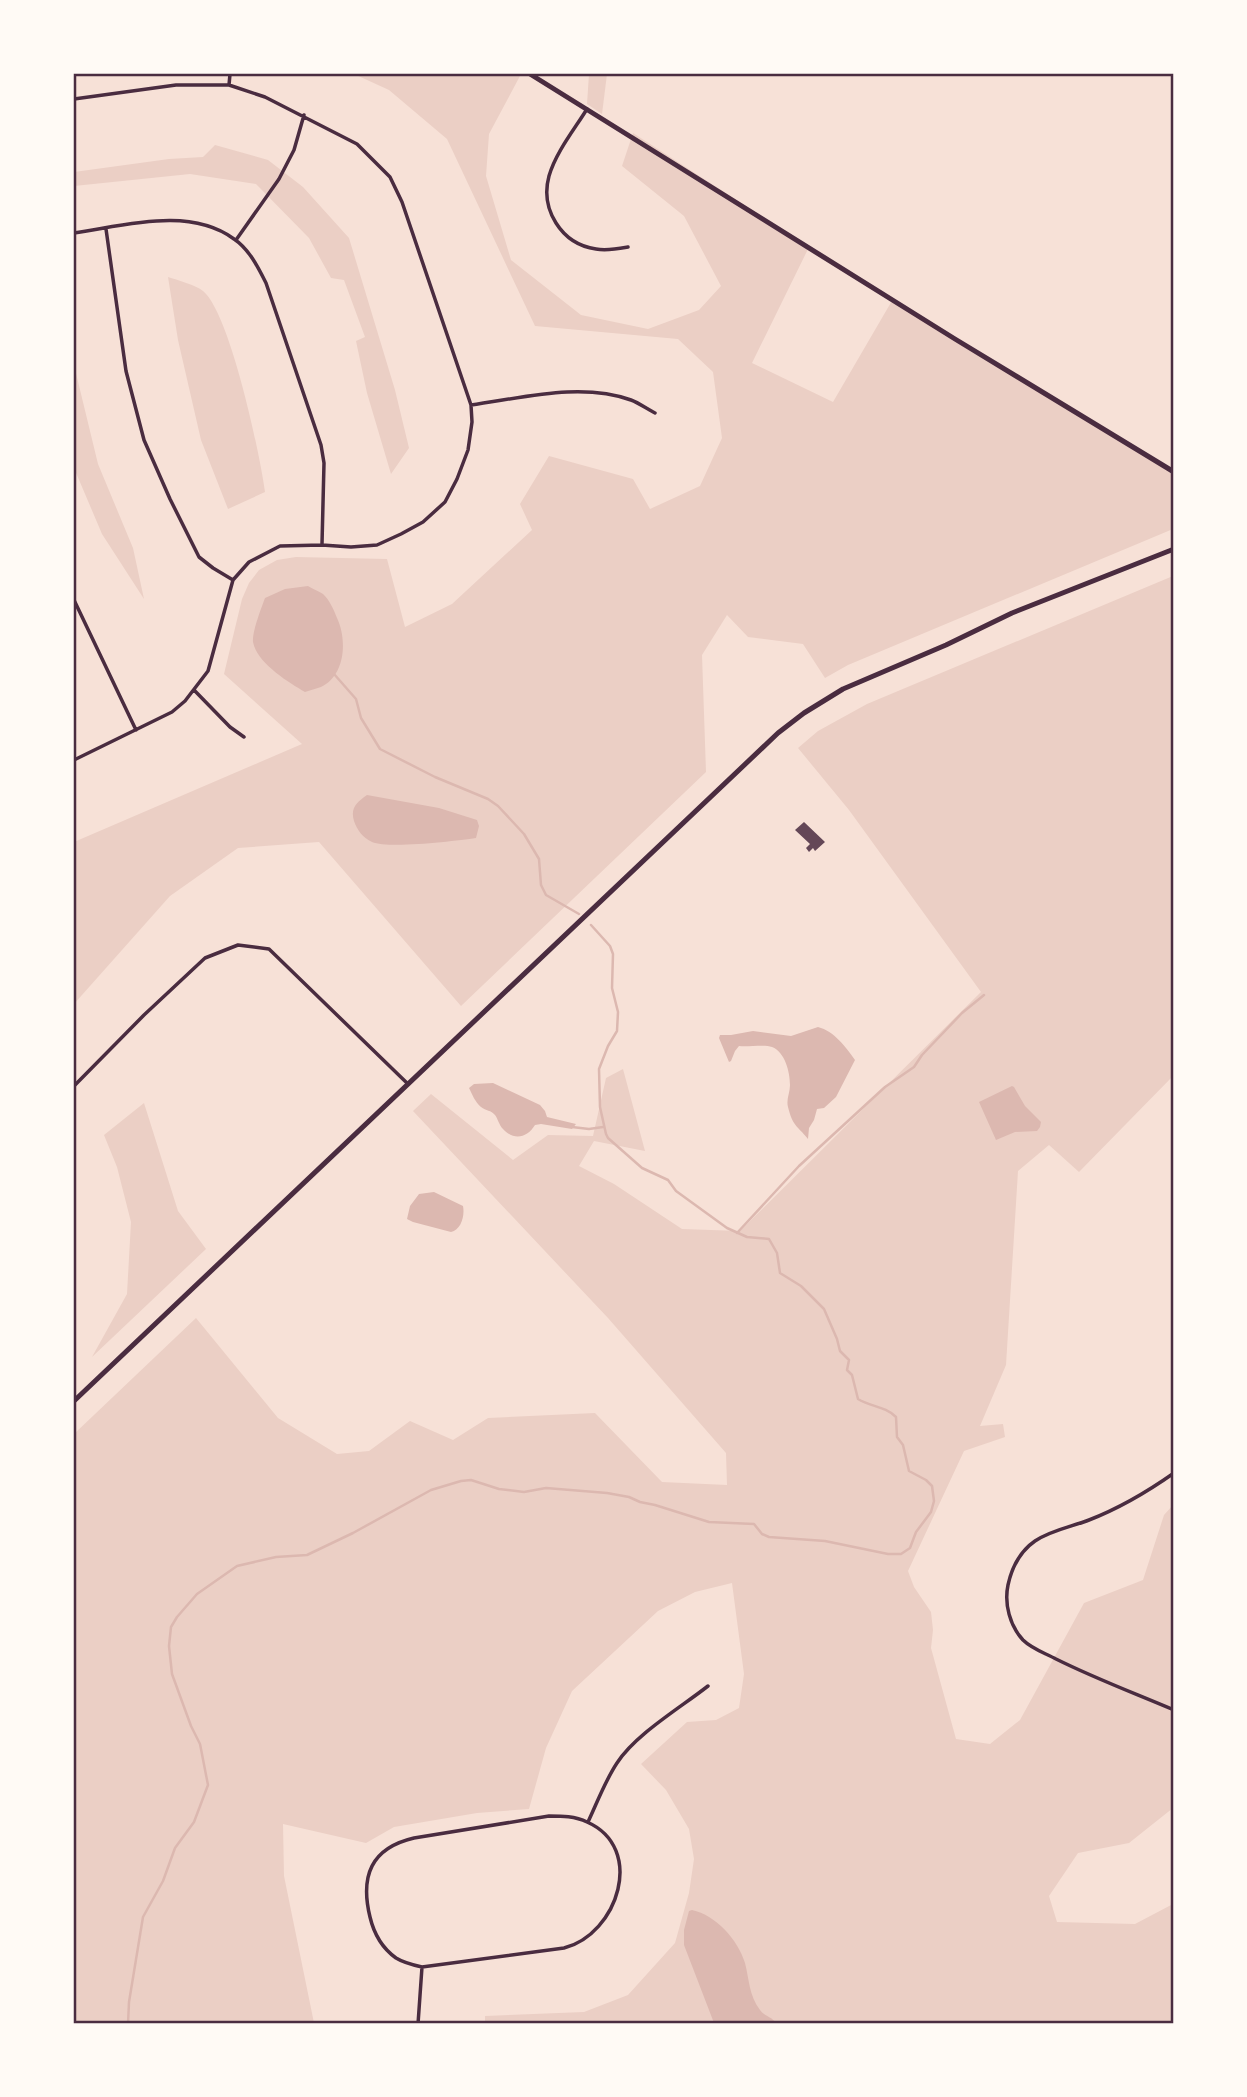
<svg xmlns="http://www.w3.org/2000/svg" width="1247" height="2097" viewBox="0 0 1247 2097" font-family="Quicksand,sans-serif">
<rect width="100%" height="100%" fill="#f7e1d7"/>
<path fill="#ebcfc5" d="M354 74H521L489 134 486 176 511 260 581 315 648 329 699 310 721 286 684 216 622 166 633 133 809 247 752 363 833 402 893 299 1173 472V529L848 665 825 678 803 644 748 637 727 615 702 655 706 772 461 1006 319 842 238 848 170 896 74 1004V842L302 744 224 674 242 599 249 583 259 570 277 560 296 557 387 559 405 627 452 604 532 530 520 504 549 456 633 479 650 509 700 486 722 438 713 372 678 339 535 326 447 139 389 90Z
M589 74H607L602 114 587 104Z
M215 145 268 160 303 187 349 238 395 390 409 448 391 474 367 393 356 341 365 337 344 280 331 278 309 238 256 184 190 174 74 186V172L169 159 203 157Z
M168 277C177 280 196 285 203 291 230 313 260 454 265 492L228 509 201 440 178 340Z
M74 365 98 464 133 548 144 599 102 534 74 468Z
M1173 576V1076L1079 1172 1049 1145 1018 1171 1006 1365 980 1426 1003 1424 1005 1437 964 1451 908 1571 914 1587 931 1612 933 1630 931 1648 956 1739 990 1744 1020 1720 1084 1603 1143 1580 1164 1515 1173 1505V1808L1129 1843 1078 1853 1049 1896 1057 1922 1135 1924 1173 1904V2023H485V2016L584 2012 628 1995 675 1943 689 1893 694 1859 689 1829 666 1790 641 1764 687 1722 716 1720 739 1708 744 1674 732 1583 695 1592 658 1611 572 1691 546 1748 529 1809 477 1813 394 1827 366 1843 283 1824 284 1876 314 2023 74 2024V1434L196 1318 278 1418 337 1454 369 1451 410 1421 453 1440 488 1418 595 1413 662 1482 727 1485 726 1453 608 1318 413 1111 431 1094 513 1160 548 1135 593 1136 606 1078 623 1069 645 1151 594 1141 579 1166 614 1184 682 1229 740 1231 981 992 849 810 798 748 818 731 867 704Z
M144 1103 178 1211 206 1249 92 1357 127 1294 131 1222 117 1167 104 1135Z"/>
<path fill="#dcb8b0" d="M308 586C312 589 319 591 323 594 329 599 334 610 337 618 347 639 346 675 321 687 316 689 310 690 305 692 288 682 257 663 253 642 252 632 261 609 265 598L285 589Z
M367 795 439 808 477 820 479 826 476 838C455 841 389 849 372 842 363 838 357 830 354 821 350 808 357 802 367 795Z
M818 1027C834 1031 846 1047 855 1060L836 1097 824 1108 817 1109 814 1120 809 1128 808 1139C797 1125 793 1127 788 1107 786 1099 790 1093 790 1085 790 1072 785 1052 772 1047 765 1044 749 1047 739 1046L735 1051 731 1061 729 1062 719 1038 720 1035H731L753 1031 791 1036Z
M493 1083 540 1105 545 1111 547 1117 576 1124 572 1129 541 1124 535 1125C527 1138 514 1141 503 1129 499 1125 498 1119 495 1115 491 1110 486 1111 481 1107 475 1102 472 1094 469 1088L474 1084Z
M1012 1086 1014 1087 1025 1106 1041 1122 1040 1127 1037 1131 1015 1132 996 1140 979 1102Z
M434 1192 463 1206C465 1216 461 1230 451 1232L413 1222 407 1219 410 1206 419 1194Z
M692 1910C716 1915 738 1940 745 1963 749 1978 749 1996 760 2010 764 2016 772 2017 776 2023H714L684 1945V1930L689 1911Z"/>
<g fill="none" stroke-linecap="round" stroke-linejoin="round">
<path stroke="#dcb8b0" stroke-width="2.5" d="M334 674 356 699 361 718 380 749 435 777 488 799 498 806 524 834 539 859 541 885 546 895 579 914
M572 1127 589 1129 603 1127
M737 1233 799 1166 885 1087 914 1067 922 1055 962 1013 984 995
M128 2024 129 2002 143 1917 163 1881 175 1848 194 1822 208 1785 200 1744 191 1726 172 1674 169 1646 171 1627 177 1617 197 1594 237 1566 276 1557 307 1555 353 1533 431 1490 461 1481 471 1480 499 1489 524 1492 546 1488 607 1493 629 1497 640 1502 655 1505 709 1522 754 1524 762 1534 769 1537 825 1541 888 1554H901L910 1548 916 1532 931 1512 934 1501 932 1486 926 1480 909 1471 903 1445 897 1437 896 1417C885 1406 871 1407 858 1399L852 1375 847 1370 849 1360 840 1351 837 1339 824 1309 801 1286 780 1273 777 1253 769 1239 747 1237 727 1228 676 1191 668 1180 642 1168 608 1138 606 1134 600 1107 599 1069 608 1046 617 1031 618 1012 612 988 613 954 610 946 591 925"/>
</g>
<path fill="#644757" d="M804 822 825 842 815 851 813 848 809 852 806 848 810 844 795 830Z"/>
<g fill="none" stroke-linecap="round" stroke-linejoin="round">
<path stroke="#4a2c40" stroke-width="3.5" d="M1173 74H1174
M229 85 230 74
M74 99 176 85H229L265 97 357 144 390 177 402 202 471 405 472 422 468 450 457 479 445 502 423 522 401 534 377 545 351 547 322 545 280 546 249 562 233 580 208 671 185 701 172 712 74 760
M587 109C574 130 556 152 549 176 540 209 561 244 596 249 607 251 617 249 628 247
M106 229 126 371 144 440 170 499 199 557 213 568 233 580
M74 233C124 226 189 206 234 239 249 249 258 267 266 283L321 445 324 463 322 544
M236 240 279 179 294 150 304 115
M471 405C522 398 581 382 631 400 639 403 647 409 655 413
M74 600 136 730
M194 690 230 727 244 737
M74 1086 144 1015 205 958 238 945 269 949 408 1084
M1174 1473C1147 1492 1120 1508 1089 1520 1071 1527 1051 1530 1035 1541 1019 1552 1012 1567 1008 1585 1004 1604 1010 1626 1023 1640 1032 1649 1045 1653 1056 1659 1094 1678 1134 1693 1174 1710
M549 1816C562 1816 575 1816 587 1822 646 1848 618 1934 564 1948L422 1967C413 1965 404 1963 396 1958 382 1948 374 1934 370 1917 360 1876 371 1848 414 1838Z
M588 1822C597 1803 605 1781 617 1763 636 1734 680 1708 708 1686
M418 2024 422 1967"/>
<path stroke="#4a2c40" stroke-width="5" d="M530 74 955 339 1174 472"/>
<path stroke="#4a2c40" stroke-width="5" d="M74 1401 778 733 804 713 843 689 946 645 1012 613 1174 549"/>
</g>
<rect width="1247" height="2097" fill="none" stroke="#fffaf5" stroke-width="150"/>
<rect x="75" y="75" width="1097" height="1947" fill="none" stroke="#4a2c40" stroke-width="2.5"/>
</svg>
